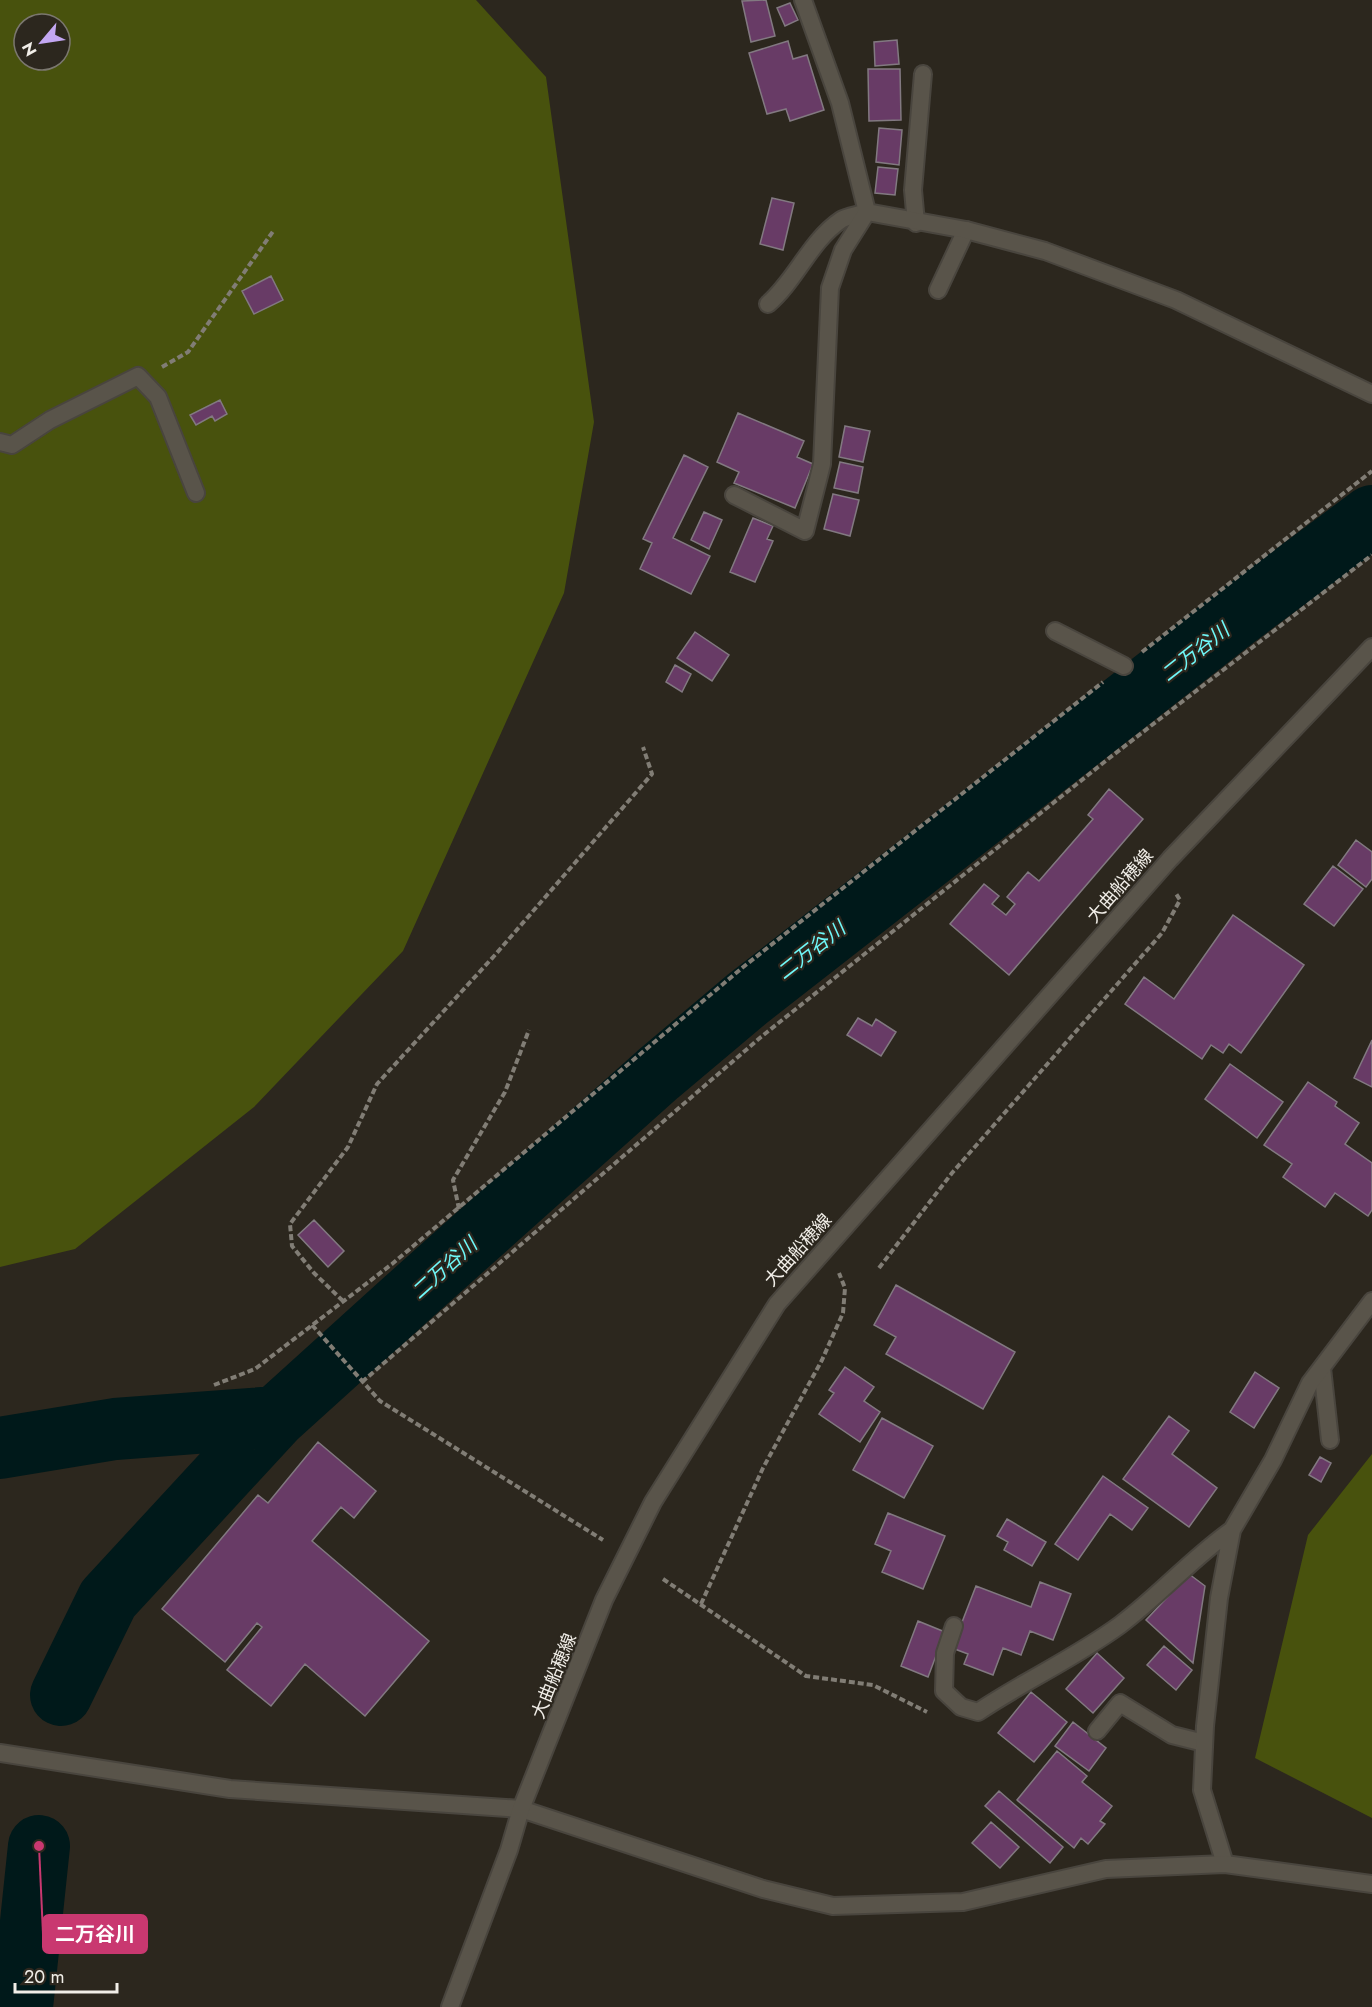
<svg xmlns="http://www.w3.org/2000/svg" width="1372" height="2007" viewBox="0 0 1372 2007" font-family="Jost,'Noto Sans JP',sans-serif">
<rect width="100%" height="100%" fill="#2c271e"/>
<path fill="#48520d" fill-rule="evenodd" d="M0 0H476L546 77 594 422 564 593 403 951 254 1107 75 1249 0 1267ZM24 24H60V60H24Z
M1372 1454V1818L1255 1758 1308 1535Z"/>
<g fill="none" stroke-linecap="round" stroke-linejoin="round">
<path stroke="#00191a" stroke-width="62" d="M0 1448 115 1429 276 1417
M61 1695 108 1599 276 1417 403 1302 658 1074 747 999 1236 617 1372 516
M22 2007 39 1846"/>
</g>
<path fill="#683b66" stroke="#827981" stroke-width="1.5" d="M766 0 775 36 751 42 742 1Z
M790 3 798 20 785 26 777 8Z
M897 40 899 64 875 66 874 42Z
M788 41 793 59 807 55 824 110 790 121 786 109 767 114 749 53Z
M868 69H900L901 120 869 121Z
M879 128 902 130 899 165 876 162Z
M878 167 898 169 895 195 875 193Z
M772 198 794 203 783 250 760 244Z
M271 276 283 300 254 314 242 291Z
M220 400 227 414 215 421 212 416 196 425 190 415Z
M738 413 804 441 797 457 813 464 795 508 734 483 739 472 717 462Z
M845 426 870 431 863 462 839 457Z
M684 455 708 467 673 538 710 556 691 594 640 569 652 543 643 539Z
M840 462 863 467 858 493 834 488Z
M833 494 859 500 850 536 824 529Z
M704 512 722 520 709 549 691 540Z
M753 518 773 526 767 539 773 541 755 582 730 572Z
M695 632 729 655 712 681 677 658Z
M675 665 691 674 682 692 666 682Z
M1109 789 1143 819 1009 975 950 924 984 884 999 896 992 904 1006 915 1015 904 1007 897 1028 872 1039 881 1093 819 1088 815Z
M1356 840 1372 852V879L1366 887 1338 865Z
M1333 866 1363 889 1334 926 1304 904Z
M1233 915 1304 965 1241 1053 1229 1044 1223 1053 1211 1045 1202 1059 1125 1004 1144 977 1174 999Z
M858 1018 872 1026 876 1019 896 1032 881 1056 847 1035Z
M1372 1040V1087L1354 1078Z
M1230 1064 1283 1102 1257 1138 1205 1099Z
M1308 1082 1337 1102 1335 1106 1359 1123 1345 1144 1372 1163V1210L1368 1216 1335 1193 1325 1207 1283 1177 1292 1164 1264 1145Z
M314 1220 344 1251 328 1267 298 1235Z
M896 1285 1015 1352 983 1409 886 1354 896 1337 874 1325Z
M845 1367 874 1387 864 1401 880 1412 860 1442 819 1414 834 1393 829 1390Z
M1255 1372 1279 1388 1254 1428 1230 1412Z
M1169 1416 1189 1431 1172 1454 1217 1488 1189 1527 1123 1479Z
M882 1418 933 1446 904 1498 853 1470Z
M318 1442 376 1491 354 1518 341 1507 312 1541 429 1641 365 1716 305 1664 271 1706 227 1670 262 1627 257 1623 225 1662 162 1609 258 1495 268 1503Z
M1320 1457 1331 1463 1321 1482 1309 1475Z
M1103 1476 1148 1508 1132 1530 1110 1514 1078 1560 1055 1544Z
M888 1513 945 1536 923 1589 882 1572 891 1551 875 1544Z
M1007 1519 1046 1542 1032 1566 1004 1550 1008 1542 997 1536Z
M1189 1574 1205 1586 1193 1663 1146 1620Z
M1040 1582 1071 1594 1053 1640 1030 1631 1021 1655 1003 1648 993 1675 964 1664 968 1654 952 1648 976 1586 1031 1607Z
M918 1621 945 1632 928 1677 901 1666Z
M1164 1646 1192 1670 1176 1690 1147 1665Z
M1097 1653 1124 1678 1093 1713 1066 1689Z
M1031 1692 1067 1722 1034 1762 998 1733Z
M1073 1722 1106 1748 1089 1771 1055 1746Z
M1057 1751 1087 1776 1082 1782 1112 1806 1100 1821 1105 1824 1088 1844 1081 1838 1074 1848 1017 1800Z
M999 1791 1063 1847 1050 1863 985 1806Z
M991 1822 1019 1847 1000 1868 972 1843Z"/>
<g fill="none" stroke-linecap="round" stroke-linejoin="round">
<defs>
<path id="service" d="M916 223 913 190 923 74
M938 290 966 230
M768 304C796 280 810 241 841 220 847 216 859 215 867 212
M1055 631 1124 666
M1322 1368 1330 1440
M1097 1731 1120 1703 1172 1735 1204 1743"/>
<path id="minor" d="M803 0 840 103 867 212 966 230 1045 251 1176 300 1372 394
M0 442 12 445 50 420 138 376 158 397 196 493
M734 495 805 531 822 464 830 288 843 250 867 212
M954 1626 945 1653 944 1691 961 1707 978 1712C1024 1681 1075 1658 1120 1625 1159 1596 1192 1558 1232 1530
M0 1753 230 1789 521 1809
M1225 1864 1202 1790 1205 1726 1219 1598 1232 1530 1273 1460 1310 1383 1372 1301"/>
<path id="tertiary" d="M521 1809 763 1889 833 1906 963 1902 1106 1869 1225 1864 1372 1884"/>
<path id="secondary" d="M450 2007 509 1850 521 1809 604 1600 653 1502 777 1304 1170 859 1372 647"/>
</defs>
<use href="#service" stroke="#49453e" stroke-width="20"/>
<use href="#minor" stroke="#49453e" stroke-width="20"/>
<use href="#tertiary" stroke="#49453e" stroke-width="20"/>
<use href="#secondary" stroke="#49453e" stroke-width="20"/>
<path stroke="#817d75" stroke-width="4" stroke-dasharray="6 3" stroke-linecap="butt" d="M162 367 188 352 274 230
M1142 652 1372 471
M459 1209 453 1180 505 1092 529 1030
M879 1268 952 1173 1162 933 1180 900 1175 892
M343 1301 314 1273 292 1246 290 1224 348 1147 377 1084 495 955 652 774 643 747
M312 1325 380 1401 603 1540
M362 1382 761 1037 1108 759 1372 555
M214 1385 255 1369 392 1264 742 968 1103 682
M663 1579 806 1676 873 1685 927 1712
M701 1604 763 1468 822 1360 843 1313 845 1288 839 1273"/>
<use href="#service" stroke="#59544a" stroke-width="16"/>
<use href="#minor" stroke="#59544a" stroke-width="16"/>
<use href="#tertiary" stroke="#59544a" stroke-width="16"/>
<use href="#secondary" stroke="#59544a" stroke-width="16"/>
</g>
<g text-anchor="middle" stroke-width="4.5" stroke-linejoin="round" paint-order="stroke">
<g font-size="18" fill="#f1eee8" stroke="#2c271e">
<text transform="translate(1120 886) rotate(-49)" y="6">大曲船穂線</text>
<text transform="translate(798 1250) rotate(-48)" y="6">大曲船穂線</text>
<text transform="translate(554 1676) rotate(-68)" y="6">大曲船穂線</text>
</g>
<g font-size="20" font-style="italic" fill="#6ff8f9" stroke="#2c271e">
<text transform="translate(1195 652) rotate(-38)" y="7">二万谷川</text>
<text transform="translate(811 950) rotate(-38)" y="7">二万谷川</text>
<text transform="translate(444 1268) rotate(-42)" y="7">二万谷川</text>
</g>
</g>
<path fill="none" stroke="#c93870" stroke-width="2" d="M39 1846L43 1934"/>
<circle fill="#c93870" stroke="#2c271e" stroke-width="2" cx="39" cy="1846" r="6"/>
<rect fill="#c93870" stroke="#c93870" stroke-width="2" x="43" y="1915" width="104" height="38" rx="6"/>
<g font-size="20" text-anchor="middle" font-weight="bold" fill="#fff">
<text x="95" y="1941">二万谷川</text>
</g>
<g transform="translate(42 42) rotate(241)"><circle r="28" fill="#2c271e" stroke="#7b776f" stroke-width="1.5"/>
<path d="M0-4.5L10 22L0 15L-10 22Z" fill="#c3a7f2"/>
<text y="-9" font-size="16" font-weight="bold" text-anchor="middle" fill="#f1eee8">N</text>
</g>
<path d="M15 1983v9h102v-9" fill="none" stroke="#f1eee8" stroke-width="3"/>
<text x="24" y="1983" font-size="18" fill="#f1eee8" stroke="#2c271e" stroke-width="4.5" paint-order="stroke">20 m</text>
</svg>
